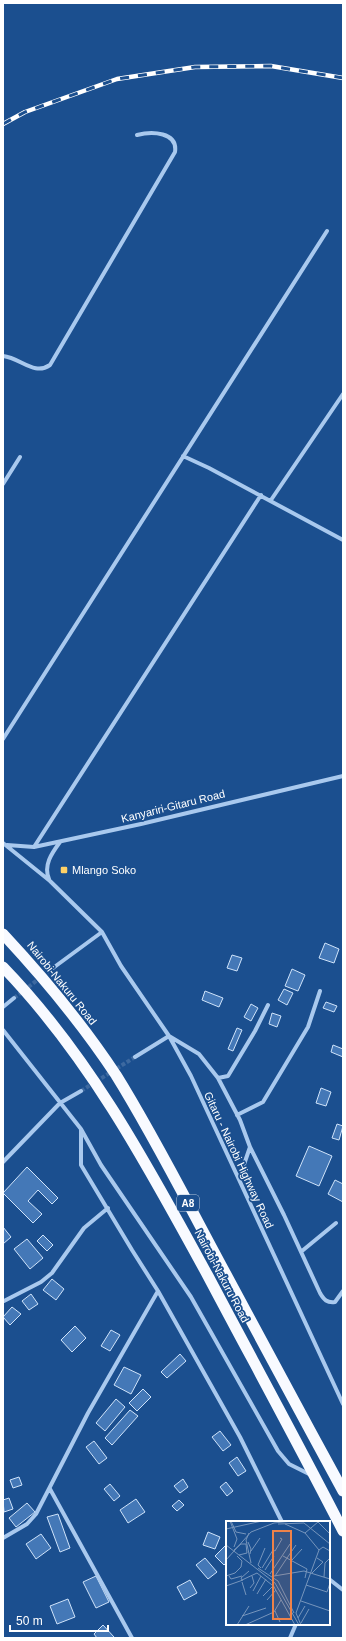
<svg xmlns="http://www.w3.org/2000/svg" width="346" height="1641" viewBox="0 0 346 1641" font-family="Helvetica,sans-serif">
<rect width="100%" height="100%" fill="#1b4f8f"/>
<path fill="#4478b7" stroke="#cfe3fa" d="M325 943 339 949 334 963 319 958Z
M232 955 242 958 237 971 227 968Z
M292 969 305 975 298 991 285 986Z
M284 989 293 993 287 1005 278 1000Z
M205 991 223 998 219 1007 202 1000Z
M326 1002 337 1006 334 1012 323 1008Z
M251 1004 258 1008 251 1021 244 1017Z
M272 1013 281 1016 277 1027 269 1024Z
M237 1028 242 1030 233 1051 228 1049Z
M333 1045 343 1049V1057L331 1052Z
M321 1088 331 1092 326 1106 316 1103Z
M337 1124 343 1126 339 1140 332 1138Z
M309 1146 332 1156 319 1186 296 1176Z
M27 1167 58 1198 52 1204 38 1190 28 1201 42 1214 33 1223 3 1193Z
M335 1180 343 1184V1202L328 1194Z
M3 1227 11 1237 3 1244Z
M43 1235 53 1245 47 1251 37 1241Z
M27 1239 43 1258 30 1269 14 1249Z
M52 1279 64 1289 56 1300 43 1290Z
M31 1294 38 1304 29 1310 22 1301Z
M12 1307 21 1314 10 1325 3 1317Z
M75 1326 86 1338 72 1352 61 1340Z
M111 1330 120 1335 110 1351 101 1346Z
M180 1354 186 1361 167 1378 161 1372Z
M124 1367 141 1375 131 1394 114 1385Z
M143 1389 151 1397 137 1411 129 1403Z
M116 1399 125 1407 105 1431 96 1423Z
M130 1410 138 1416 112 1445 105 1438Z
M220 1431 231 1445 223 1451 212 1437Z
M94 1441 107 1458 99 1464 86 1447Z
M237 1457 246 1471 238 1476 229 1463Z
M19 1477 22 1485 13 1488 10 1480Z
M183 1479 188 1487 180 1493 174 1486Z
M226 1482 233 1491 227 1496 220 1487Z
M110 1484 120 1496 114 1501 104 1489Z
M9 1498 13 1509 4 1512 3 1500Z
M136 1499 145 1512 128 1523 120 1510Z
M179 1500 184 1505 177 1511 172 1506Z
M27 1503 35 1512 16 1527 9 1518Z
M58 1514 70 1548 60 1552 47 1517Z
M208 1532 220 1537 215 1549 203 1545Z
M41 1534 51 1548 36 1559 26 1544Z
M227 1544V1562L224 1565 215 1556Z
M205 1558 217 1572 208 1579 196 1565Z
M96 1576 109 1602 96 1608 83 1582Z
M190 1580 197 1593 184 1600 177 1587Z
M68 1599 75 1617 57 1624 50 1606Z
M103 1625 114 1637 113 1638H97L94 1634Z"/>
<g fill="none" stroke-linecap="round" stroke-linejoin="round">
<path stroke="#3d69a0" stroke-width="4" stroke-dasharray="4 2" stroke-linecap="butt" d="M14 998 53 968
M81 1091 135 1057"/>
<path stroke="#a9c9ee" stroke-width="4" d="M3 356C21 358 34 376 50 365L175 152C178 132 152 131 137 135
M183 456 209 468 343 540
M3 484 20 457
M271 500 343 394
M3 739 327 231
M3 843 50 881 102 932 121 966 169 1036 191 1076 343 1404
M7 845 34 847 141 824 343 776
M34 847 261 495
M49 879C43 865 52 853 60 842
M53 968 102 932
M3 1007 14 998
M3 1030 81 1129V1165L132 1250 158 1291 240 1437 282 1522
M169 1036 199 1054 218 1078 240 1120 250 1147 239 1179
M135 1057 169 1036
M218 1078 228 1076 255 1031 268 1005
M237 1115 263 1102 308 1027 320 991
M81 1129 101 1165 191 1297 278 1451 289 1464 311 1475
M250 1147 284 1215 320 1293C324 1300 327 1303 335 1302L343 1291
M3 1162 60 1103 81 1091
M302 1251 336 1223
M4 1301 41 1282 52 1273 84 1228 108 1208
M50 1489 132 1638
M3 1538 27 1524 36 1514 88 1413 158 1291
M329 1579 343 1590
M290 1638 296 1624"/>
<path stroke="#f8faff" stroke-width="11" d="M3 934C44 978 83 1025 116 1075 154 1136 187 1202 221 1265 262 1341 302 1416 343 1491
M3 967C90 1057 149 1168 208 1276 253 1361 299 1445 343 1531"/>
<defs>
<path id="rail" d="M3 124 25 112 117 79 195 67 271 66 343 78"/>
</defs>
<use href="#rail" stroke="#fff" stroke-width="4.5"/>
<use href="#rail" stroke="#1b4f8f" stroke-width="3" stroke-dasharray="9" stroke-linecap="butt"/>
</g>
<rect fill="#ffd166" stroke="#1b4f8f" stroke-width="1.5" x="60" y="866" width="8" height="8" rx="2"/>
<g text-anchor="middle" stroke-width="3.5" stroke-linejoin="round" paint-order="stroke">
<rect fill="#1b4f8f" stroke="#bbcadd" stroke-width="1" x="177" y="1195" width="22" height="16" rx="3"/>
<g font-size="10" font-weight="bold" fill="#fff">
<text x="188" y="1207">A8</text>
</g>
<g font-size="11" fill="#fff" stroke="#1b4f8f">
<text transform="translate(173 806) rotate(-14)" y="4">Kanyariri-Gitaru Road</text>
<text transform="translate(62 983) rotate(51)" y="4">Nairobi-Nakuru Road</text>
<text transform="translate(239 1160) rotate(65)" y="4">Gitaru - Nairobi Highway Road</text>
<text transform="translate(222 1276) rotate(62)" y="4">Nairobi-Nakuru Road</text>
</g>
<g font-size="11" fill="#fff" stroke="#1b4f8f" text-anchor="start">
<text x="72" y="874">Mlango Soko</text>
</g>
</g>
<g transform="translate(226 1521)">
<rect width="104" height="104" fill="#1b4f8f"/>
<path fill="none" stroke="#7695bc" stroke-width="1" d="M4 0 11 18 8 26M5 0 10 11 20 13M52 3 78 2 104 23M59 3 79 12 93 29 70 92 75 104M0 8 36 0M23 12 20 19 25 42M79 12 92 1 104 13M22 21 25 28 24 33M0 24 49 62 73 104M8 29 15 23H20L21 32 13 34M93 29 97 26 104 30M25 30 34 17M57 35 81 48 79 57M61 37 70 24M0 39 25 11 48 2 67 0M66 39 76 28M32 47 52 60 68 92M35 47 32 44 39 27M36 47 47 29 49 30 56 18 54 17M39 49 48 35M23 50 15 57 16 59 31 52 46 64M86 52 97 41 91 37M44 53 64 23M0 55 9 52 15 46 16 40 11 35M3 55 5 58 16 55M48 55 78 50 104 58M49 55 61 37M98 56 99 42 104 37M16 61 20 74M47 64 69 104M80 64 101 71 104 62M0 65 17 59M24 67 28 62 26 55M27 70 35 55M31 73 40 58M37 75 47 65M41 79 50 69M75 80 104 90M49 90 54 101M16 95 40 87M72 97 79 85M75 102 83 88M11 104 23 85M19 104 48 91 55 79"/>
<path fill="#ee8249" fill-opacity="0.15" stroke="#ee8249" stroke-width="2" d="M47 10H65V98H47Z"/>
<rect width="104" height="104" fill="none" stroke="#fff" stroke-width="2"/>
</g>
<rect width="346" height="1641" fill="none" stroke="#ffffff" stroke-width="8"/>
<path d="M10 1625v6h98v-6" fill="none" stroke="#ffffff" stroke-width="2"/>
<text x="16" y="1625" font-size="12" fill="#ffffff" stroke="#1b4f8f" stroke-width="3" paint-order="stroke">50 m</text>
</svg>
